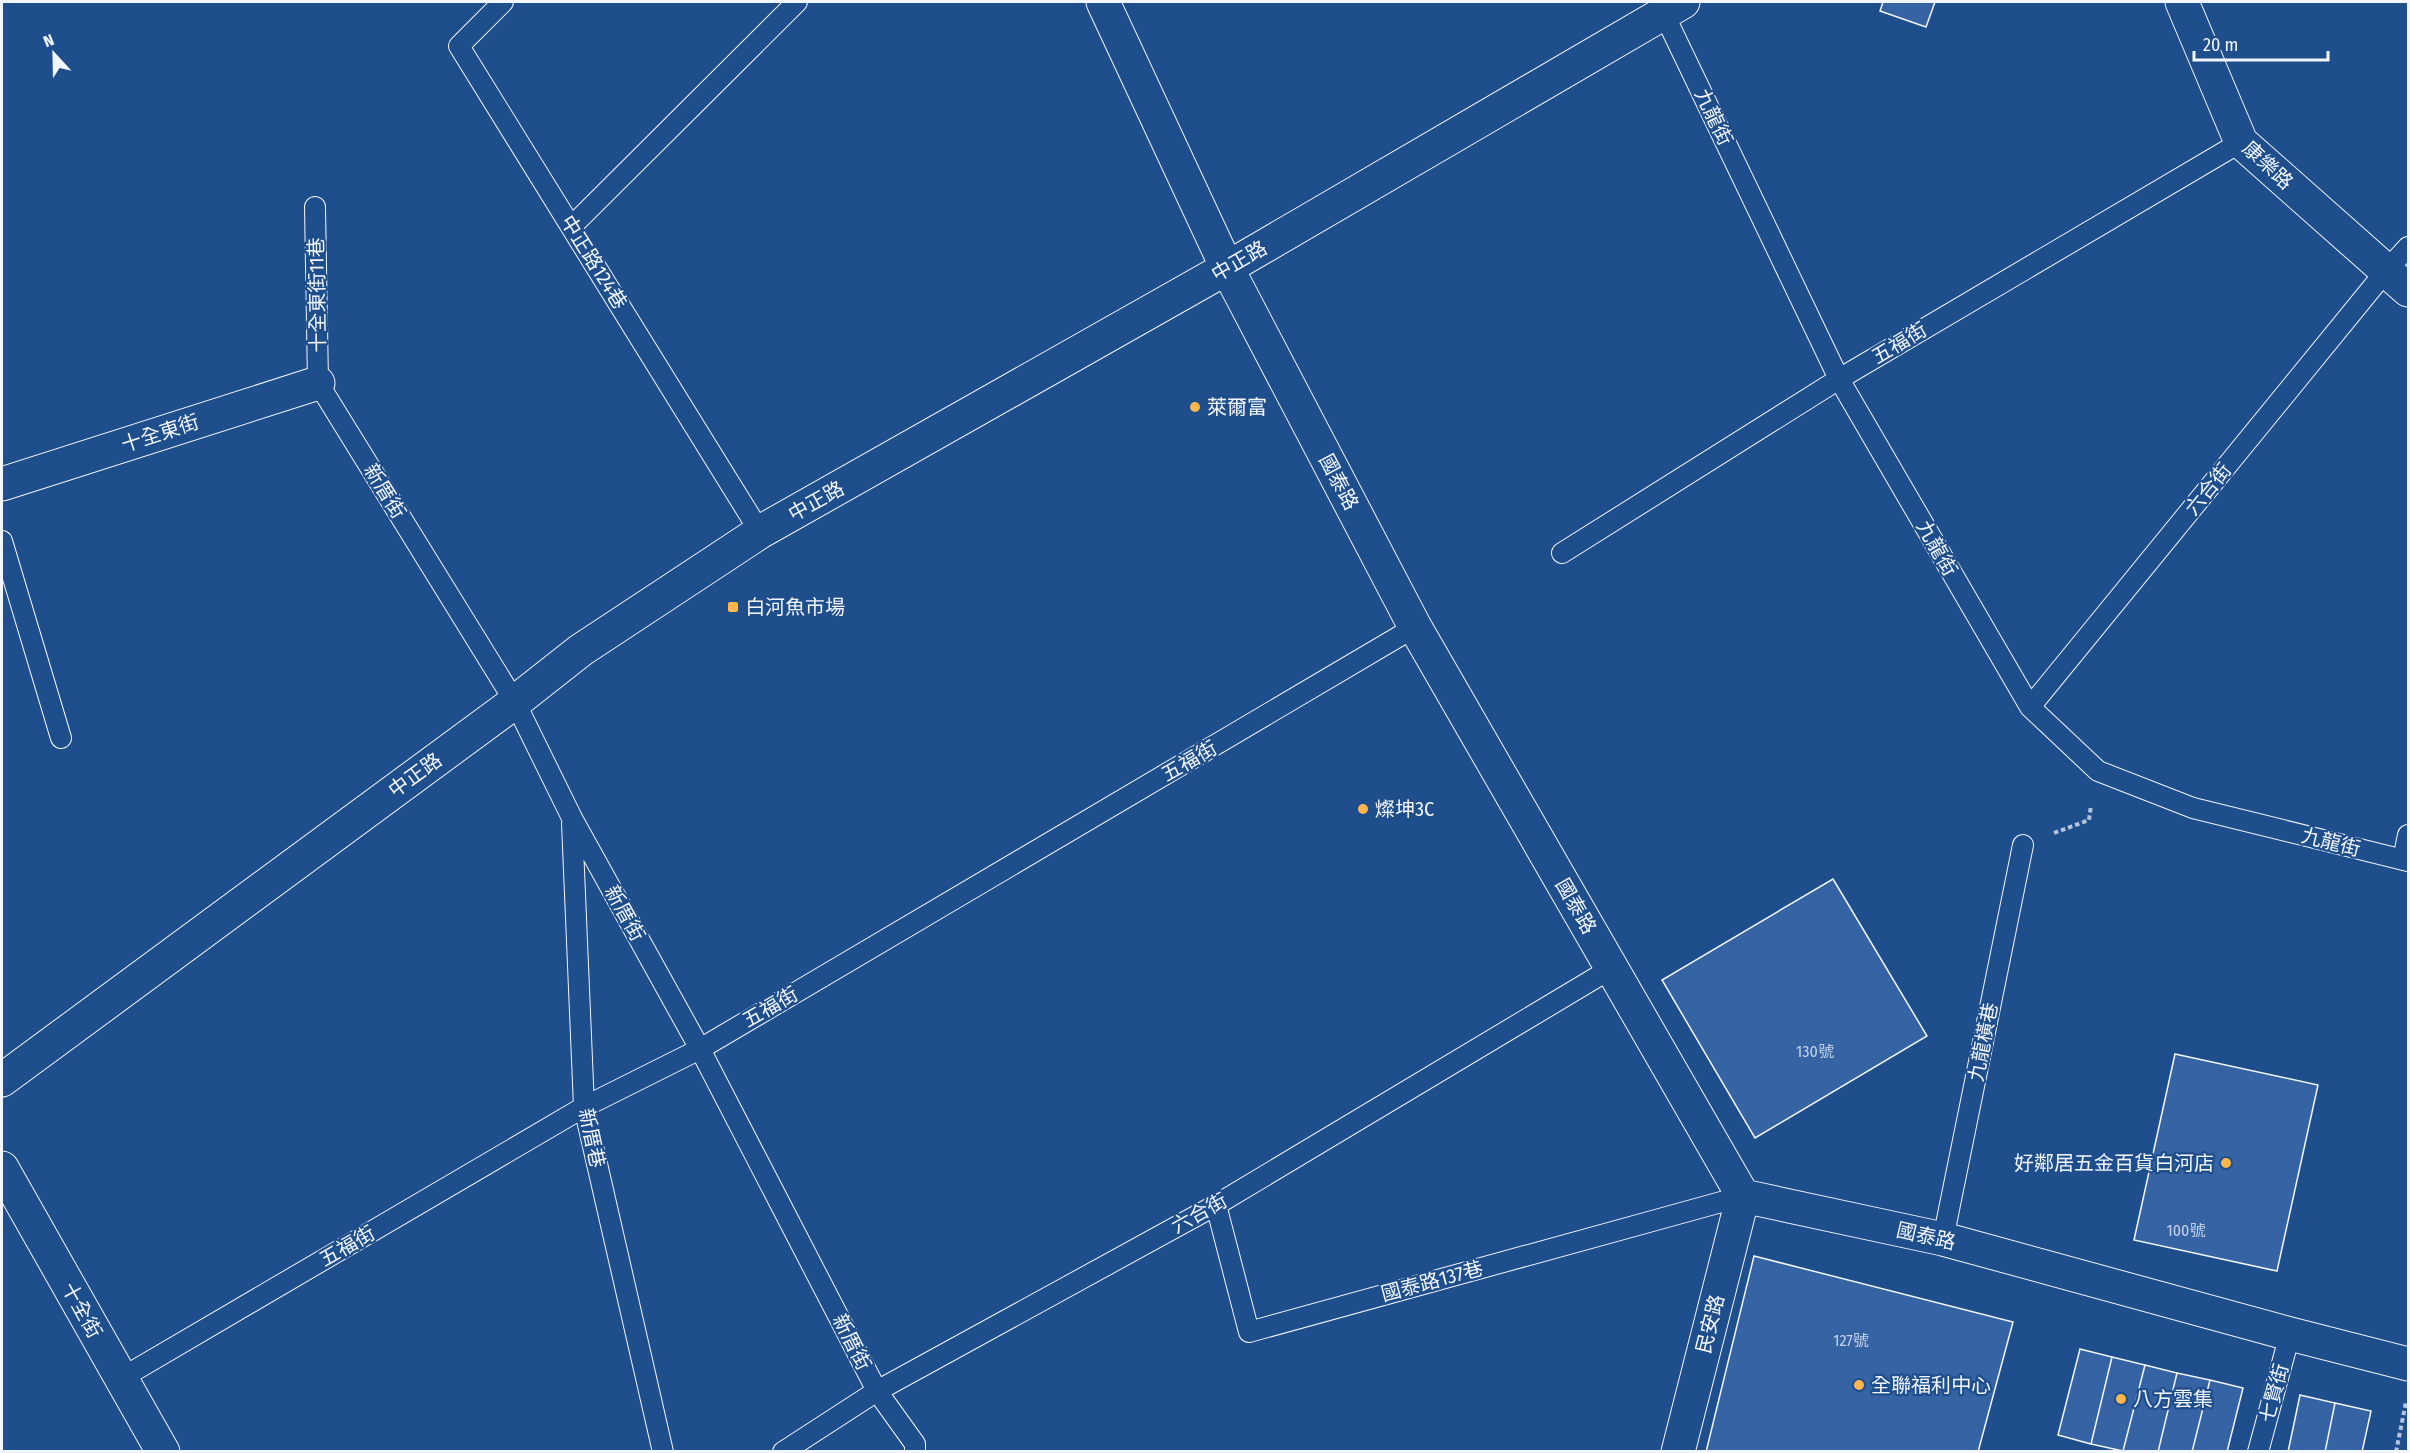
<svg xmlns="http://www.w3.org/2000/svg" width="2410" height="1453" viewBox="0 0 2410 1453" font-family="'Fira Sans Condensed','Noto Sans TC',sans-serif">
<rect width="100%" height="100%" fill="#1f4e8c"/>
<path fill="#3563a3" stroke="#f2f6ff" stroke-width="1.5" d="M1883 2H1935L1926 27 1880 11Z
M1833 879 1927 1036 1755 1138 1662 980Z
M2175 1054 2318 1085 2277 1271 2134 1240Z
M1754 1256 2013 1322 1978 1452H1706Z
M2080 1349 2112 1357 2091 1444 2058 1435Z
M2112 1357 2145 1365 2123 1451 2091 1444Z
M2145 1365 2177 1373 2158 1452H2125L2123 1451Z
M2177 1373 2210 1380 2192 1452H2158Z
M2210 1380 2243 1388 2227 1452H2192Z
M2300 1395 2335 1403 2325 1452H2288Z
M2335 1403 2371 1411 2362 1452H2325Z"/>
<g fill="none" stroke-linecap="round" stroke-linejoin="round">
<defs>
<path id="service" d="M503 2 459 46 760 532
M1663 12 1839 379 2030 707 2098 771 2193 808 2408 861
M315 207 318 383 515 702 572 818 700 1049 877 1391 915 1444V1452
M572 226 797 2
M2 541 61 738
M1562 553 1839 379 2241 142
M2030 707 2385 272 2408 247
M572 823 584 1107 663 1452
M2403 860 2408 835
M1216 1205 1249 1332 1743 1196
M1943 1239 2023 845
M120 1379 584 1107 700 1049 1415 627
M783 1452 877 1391 1216 1205 1612 968
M2258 1452 2290 1334"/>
<path id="minor" d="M1103 2 1227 268 1415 627 1743 1196 1943 1239 2290 1334 2408 1364
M2182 2 2241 142 2408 290
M2 484 318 383
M2 1080 515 702 581 650 760 532 1227 268 1683 2
M2 1168 163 1452
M1678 1452 1743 1196"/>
</defs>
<use href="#service" stroke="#f2f6ff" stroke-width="22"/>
<use href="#minor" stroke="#f2f6ff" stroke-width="35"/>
<path stroke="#b3c4dc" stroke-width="4" stroke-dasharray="4.5 3" stroke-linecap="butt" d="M2054 833 2089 820 2091 805
M2396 1452 2406 1402"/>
<use href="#service" stroke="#1f4e8c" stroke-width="20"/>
<use href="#minor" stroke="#1f4e8c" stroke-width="33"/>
</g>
<g fill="#ffb74d" stroke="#1f4e8c" stroke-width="2">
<circle cx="1195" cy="407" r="6"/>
<rect x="727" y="601" width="12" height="12" rx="3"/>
<circle cx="1363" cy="809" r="6"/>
<circle cx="2226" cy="1163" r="6"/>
<circle cx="1859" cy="1385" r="6"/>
<circle cx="2121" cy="1399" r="6"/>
</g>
<g text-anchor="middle" stroke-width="4.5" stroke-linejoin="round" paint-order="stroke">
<g font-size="16" fill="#c3d1e8">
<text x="1815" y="1057">130號</text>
<text x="2186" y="1236">100號</text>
<text x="1851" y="1346">127號</text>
</g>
<g font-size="20" fill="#f2f6ff" stroke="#1f4e8c">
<text transform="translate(1714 117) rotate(64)" y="7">九龍街</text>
<text transform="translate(2268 165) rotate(43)" y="7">康樂路</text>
<text transform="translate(1239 261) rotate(-30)" y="7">中正路</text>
<text transform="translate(594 262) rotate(58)" y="7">中正路124巷</text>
<text transform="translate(317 295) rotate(-91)" y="7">十全東街11巷</text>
<text transform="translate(1899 343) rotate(-31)" y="7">五福街</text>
<text transform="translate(160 433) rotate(-18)" y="7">十全東街</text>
<text transform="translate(1339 482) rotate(62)" y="7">國泰路</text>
<text transform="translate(2208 489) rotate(-51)" y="7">六合街</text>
<text transform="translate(385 491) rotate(58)" y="7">新厝街</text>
<text transform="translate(816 501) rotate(-29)" y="7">中正路</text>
<text transform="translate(1937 548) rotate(60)" y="7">九龍街</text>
<text transform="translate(1189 761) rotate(-30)" y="7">五福街</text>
<text transform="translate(415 775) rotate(-36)" y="7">中正路</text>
<text transform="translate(2331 842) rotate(14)" y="7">九龍街</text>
<text transform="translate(1576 906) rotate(60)" y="7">國泰路</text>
<text transform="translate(625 913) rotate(61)" y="7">新厝街</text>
<text transform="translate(770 1007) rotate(-30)" y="7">五福街</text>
<text transform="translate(1983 1042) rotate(-79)" y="7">九龍橫巷</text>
<text transform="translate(592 1138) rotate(78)" y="7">新厝巷</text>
<text transform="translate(1199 1213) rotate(-29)" y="7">六合街</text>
<text transform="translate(1926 1236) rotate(13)" y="7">國泰路</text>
<text transform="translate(347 1246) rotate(-30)" y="7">五福街</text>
<text transform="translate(1432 1281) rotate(-15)" y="7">國泰路137巷</text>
<text transform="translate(82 1310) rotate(61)" y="7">十全街</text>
<text transform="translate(1710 1324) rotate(-76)" y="7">民安路</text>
<text transform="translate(852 1342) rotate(63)" y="7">新厝街</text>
<text transform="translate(2274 1393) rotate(-75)" y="7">七賢街</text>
</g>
<g font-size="20" fill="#f2f6ff" stroke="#1f4e8c" text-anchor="start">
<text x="1207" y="414">萊爾富</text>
<text x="745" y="614">白河魚市場</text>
<text x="1375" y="816">燦坤3C</text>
<text x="2214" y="1170" text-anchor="end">好鄰居五金百貨白河店</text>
<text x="1871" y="1392">全聯福利中心</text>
<text x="2133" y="1406">八方雲集</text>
</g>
</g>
<rect width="2410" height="1453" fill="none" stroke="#f2f6ff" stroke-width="6"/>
<g transform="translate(54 54) rotate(338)" stroke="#1f4e8c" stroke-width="4.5" paint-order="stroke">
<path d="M0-4.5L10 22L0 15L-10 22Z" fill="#f2f6ff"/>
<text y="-9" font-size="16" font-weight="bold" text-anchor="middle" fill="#f2f6ff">N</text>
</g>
<path d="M2194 51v9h134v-9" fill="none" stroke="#f2f6ff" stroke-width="3"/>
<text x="2203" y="51" font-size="18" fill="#f2f6ff" stroke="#1f4e8c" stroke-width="4.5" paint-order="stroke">20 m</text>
</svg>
